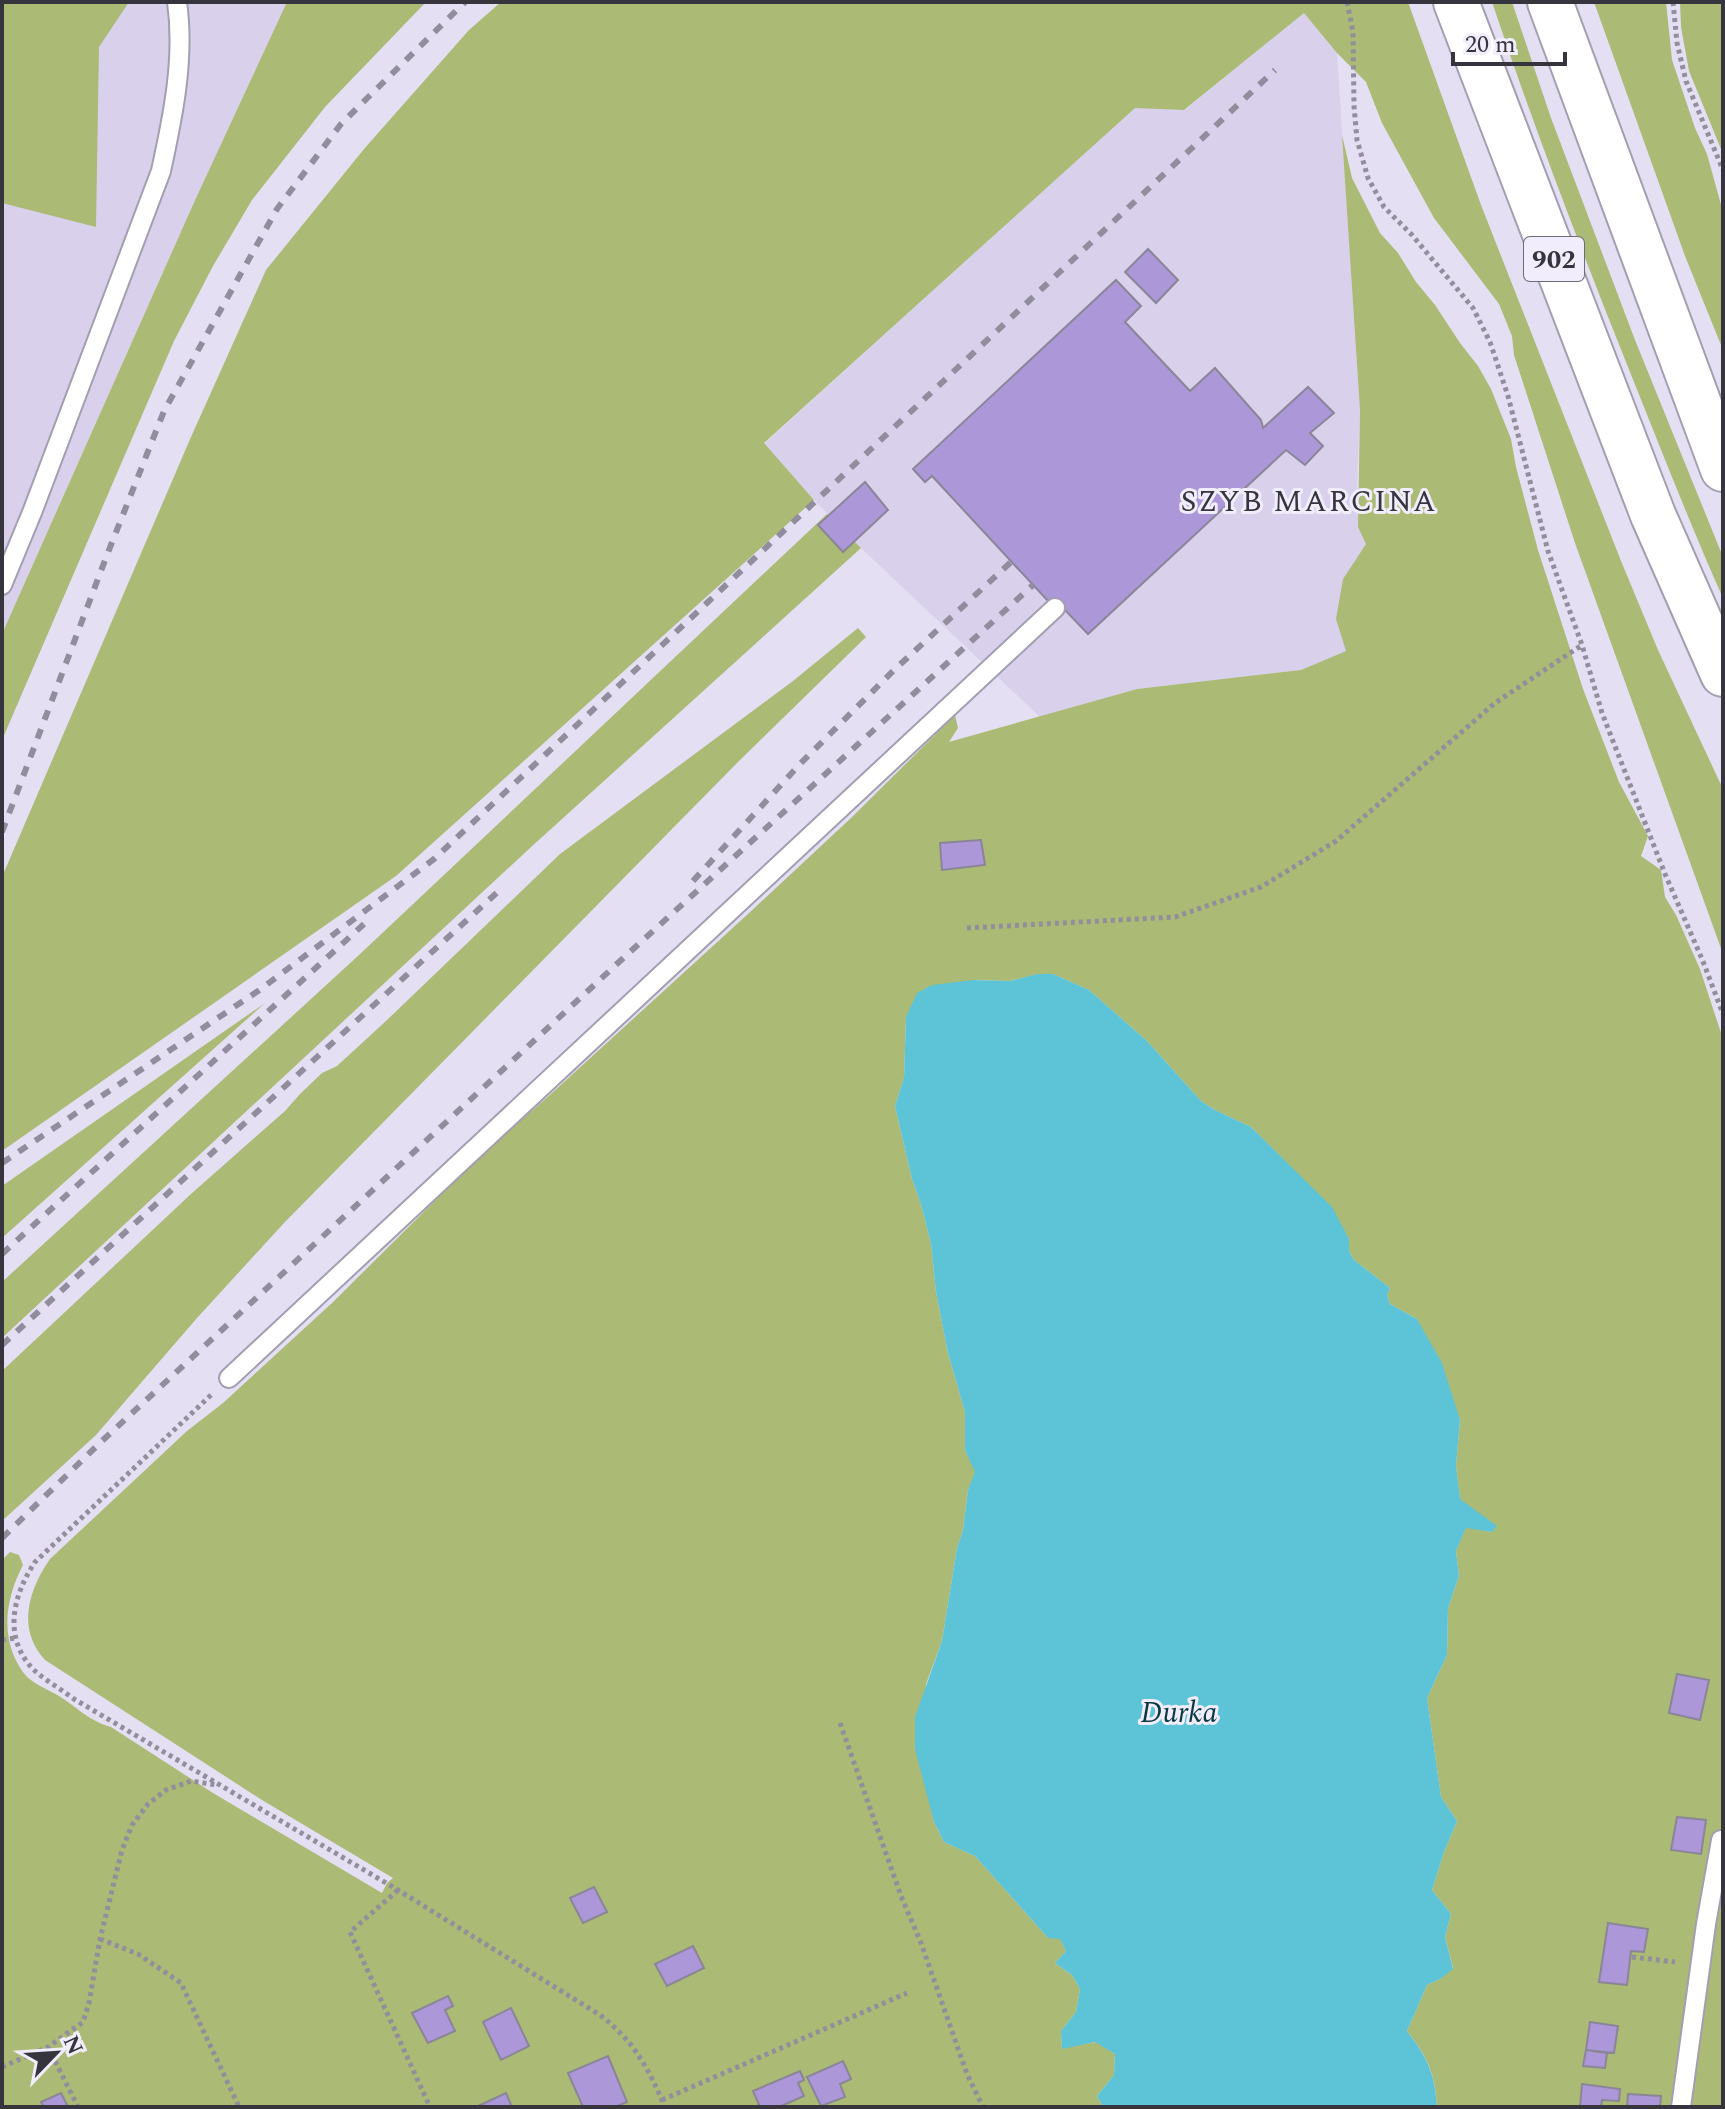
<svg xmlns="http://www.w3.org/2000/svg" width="1725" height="2109" viewBox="0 0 1725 2109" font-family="Spectral,serif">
<rect width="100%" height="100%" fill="#e4dff3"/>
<path fill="#d9d1ec" d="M2 2H287L196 198 2 634Z
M1304 12 1337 53 1360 410 1357 485 1366 544 1343 579 1347 651 1301 670 1137 689 1040 717 861 548 814 500 764 444 1135 107 1185 110Z"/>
<path fill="#abba75" d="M2 2H129L99 47 96 227 2 203Z
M287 2H426L325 107 252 200 213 266 174 341 2 740V634L196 198Z
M501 2H1408L1481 205 1621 561 1658 650 1723 789V954L1575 543 1514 355 1512 336 1499 304 1434 218 1382 123 1366 82 1337 53 1304 13 1184 110 1135 108 764 443 814 500 396 876 2 1151V877L191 437 266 270 364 149 469 30Z
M1492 2H1512L1551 118 1635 340 1723 557V598C1689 522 1659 444 1628 367 1580 247 1533 125 1492 2Z
M1594 2H1666L1672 60 1695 128 1707 154 1723 212V350L1685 256Z
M1680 2H1723V154L1689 71 1681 27Z
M1342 135 1352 178 1380 233 1398 253 1416 282 1435 305 1460 343 1478 366 1491 389 1511 439 1516 467 1538 550 1583 689 1619 782 1648 836 1641 856 1661 870 1665 897 1676 915 1700 969 1723 1039V2107H1437C1435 2073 1428 2058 1407 2031L1427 1985 1440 1979 1453 1968 1445 1937 1451 1914 1432 1890 1444 1852 1457 1821 1441 1797 1427 1698 1447 1655 1448 1608 1459 1576 1456 1551 1466 1527 1492 1532 1460 1500 1456 1466 1460 1420 1417 1319 1390 1304 1387 1295 1390 1288 1354 1260 1349 1251V1239L1295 1171 1251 1127 1215 1110 1201 1101 1147 1041 1089 990 1053 974H1038L1010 981 973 980 906 1017 904 1078 895 1106 912 1179 921 1204 931 1244 936 1292 948 1353 965 1412V1450L976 1472 968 1490 963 1530 957 1548 942 1641 926 1684V1787L934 1822 944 1842 975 1856 1048 1938H1060L1066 1951 1055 1963 1072 1975 1080 1989 1076 2012 1061 2031 1062 2048 1096 2042 1115 2054 1114 2075 1097 2096 1103 2107H2V1560L10 1552 19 1555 23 1565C3 1603 0 1645 27 1677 36 1685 49 1690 59 1696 78 1708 89 1721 111 1727L213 1793 382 1893 387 1883 393 1878 262 1800 45 1660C16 1629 29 1589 50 1559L187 1431 223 1403 332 1303 476 1160 552 1093 749 913 851 818 955 715 958 728 949 742 1137 689 1301 670 1346 651 1336 619 1343 579 1366 544 1358 527 1360 410Z
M827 514 861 548 530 848 2 1338V1282L359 955Z
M858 628 866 637 738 762 284 1223 197 1318 96 1435 2 1521V1371L191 1194 285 1111 301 1093 322 1073 337 1066 386 1021 560 854 793 681Z
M265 1003 2 1238V1186Z"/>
<path fill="#5dc3d6" d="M1037 974H1053L1089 990 1147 1041 1201 1101 1215 1110 1251 1127 1332 1207 1349 1239V1251L1354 1260 1390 1288 1387 1295 1390 1304 1417 1319 1442 1363 1460 1420 1456 1466 1460 1499 1497 1526 1492 1532 1466 1528 1456 1551 1459 1576 1448 1608 1447 1655 1427 1698 1441 1797 1457 1821 1444 1852 1432 1890 1451 1914 1445 1937 1453 1969 1440 1979 1427 1985 1407 2031C1427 2057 1435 2073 1437 2107H1103L1097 2096 1114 2075 1115 2054 1095 2042 1062 2049 1061 2031 1076 2012 1080 1989 1072 1975 1055 1963 1066 1951 1060 1939 1048 1938 975 1856 944 1842 934 1822 915 1749V1717L942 1641 957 1548 963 1530 968 1490 975 1472 965 1450V1412L948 1353 936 1292 931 1244 921 1204 912 1179 895 1106 904 1078 906 1017 917 993 932 985 973 980 1010 981Z"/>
<path fill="#ac97d9" stroke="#8a8597" stroke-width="2" d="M1148 249 1178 280 1156 303 1125 272Z
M1116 280 1141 306 1125 322 1190 391 1215 368 1261 420 1263 428 1308 387 1334 413 1310 433 1323 446 1305 465 1286 450 1088 634 1065 610 1060 614 932 476 925 482 913 469Z
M865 482 888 510 843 552 818 525Z
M981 840 985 865 942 870 940 843Z
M1677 1674 1709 1680 1700 1720 1669 1713Z
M1677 1817 1706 1820 1701 1854 1671 1850Z
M594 1887 607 1912 583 1923 570 1898Z
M1608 1923 1648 1929 1644 1952 1631 1951 1627 1985 1599 1982Z
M693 1946 704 1968 667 1986 655 1964Z
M448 1996 453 2006 445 2010 455 2031 428 2043 412 2013Z
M511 2008 529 2046 501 2060 483 2022Z
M1590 2022 1618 2026 1614 2053 1586 2050Z
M1586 2050 1607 2053 1605 2068 1583 2066Z
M608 2056 627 2102 615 2107H583L568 2073Z
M843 2061 851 2079 840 2084 845 2097 821 2106 807 2077Z
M800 2071 804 2080 798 2083 804 2096 779 2107H760L753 2091Z
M1582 2084 1620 2089 1619 2101 1602 2100 1601 2107H1580Z
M61 2093 68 2107H44L41 2102Z
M506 2093 512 2107H476Z
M1628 2094 1661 2096 1660 2107H1627Z"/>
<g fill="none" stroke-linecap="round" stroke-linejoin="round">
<defs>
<path id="service" d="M2 585 33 510 161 171C173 116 185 58 177 2
M229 1378 1055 608
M1681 2107 1706 1924 1721 1840"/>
<path id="primary" d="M1456 2 1653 515 1723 674
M1550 2 1723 469"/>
</defs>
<use href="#service" stroke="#a39eb0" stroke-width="22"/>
<use href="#primary" stroke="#a39eb0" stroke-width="48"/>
<path stroke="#928e9c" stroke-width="5" stroke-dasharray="4 4" stroke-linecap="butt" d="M1347 2 1353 32 1354 106 1357 140 1368 178 1384 207 1412 235 1473 308 1490 342 1508 396 1548 551 1582 645 1602 713 1665 874 1702 959 1723 1014
M1673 2 1677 43 1686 81 1723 170
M967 928 1175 917 1261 887 1336 841 1495 703 1582 645
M211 1395 35 1562C13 1595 2 1638 34 1670 46 1681 61 1689 74 1699L398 1890 600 2015C635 2042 648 2068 665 2107
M2 1640 15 1638
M840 1723 901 1896 921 1943 967 2074 983 2107
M398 1890 350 1932 430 2107
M100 1939 138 1954 181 1983 239 2107
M1632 1957 1675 1962
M48 2047 78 2107
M2 2067 48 2047 83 2022 89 2003 100 1939 122 1850 132 1825 148 1804 166 1790 191 1781 217 1785
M662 2100 907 1993"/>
<use href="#service" stroke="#fff" stroke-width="18"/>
<use href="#primary" stroke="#fff" stroke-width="44"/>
<path stroke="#918d9c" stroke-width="6" stroke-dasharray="10 10" stroke-linecap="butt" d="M2 832 107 555 164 411 277 209 341 124 465 2
M693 881 800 764 893 671 1011 562
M2 1163 258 991 434 859 1275 70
M2 1254 364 924
M2 1345 503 887
M2 1538 103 1440 619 962 1033 585"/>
</g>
<g text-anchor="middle" stroke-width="6" stroke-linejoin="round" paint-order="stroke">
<rect fill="#f1edfd" stroke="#6e6c76" stroke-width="2" x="1524" y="237" width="60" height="44" rx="6"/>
<g font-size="26" font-weight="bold" fill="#36343c">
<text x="1554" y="268">902</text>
</g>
<g font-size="30" letter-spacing="2" fill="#36343c" stroke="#f1edfd">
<text x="1309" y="511">SZYB MARCINA</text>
</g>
<g font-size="30" font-style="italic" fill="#093a42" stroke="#f1edfd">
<text x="1179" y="1722">Durka</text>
</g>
</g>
<rect width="1725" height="2109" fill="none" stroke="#36343c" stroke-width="8"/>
<g transform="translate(56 2053) rotate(65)" stroke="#f1edfd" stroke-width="6" paint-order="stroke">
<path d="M0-6L14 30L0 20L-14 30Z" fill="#36343c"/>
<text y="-12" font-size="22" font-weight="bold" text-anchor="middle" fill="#36343c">N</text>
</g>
<path d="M1453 52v12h112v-12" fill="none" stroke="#36343c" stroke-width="4"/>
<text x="1465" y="52" font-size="24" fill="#36343c" stroke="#f1edfd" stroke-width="6" paint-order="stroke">20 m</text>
</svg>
